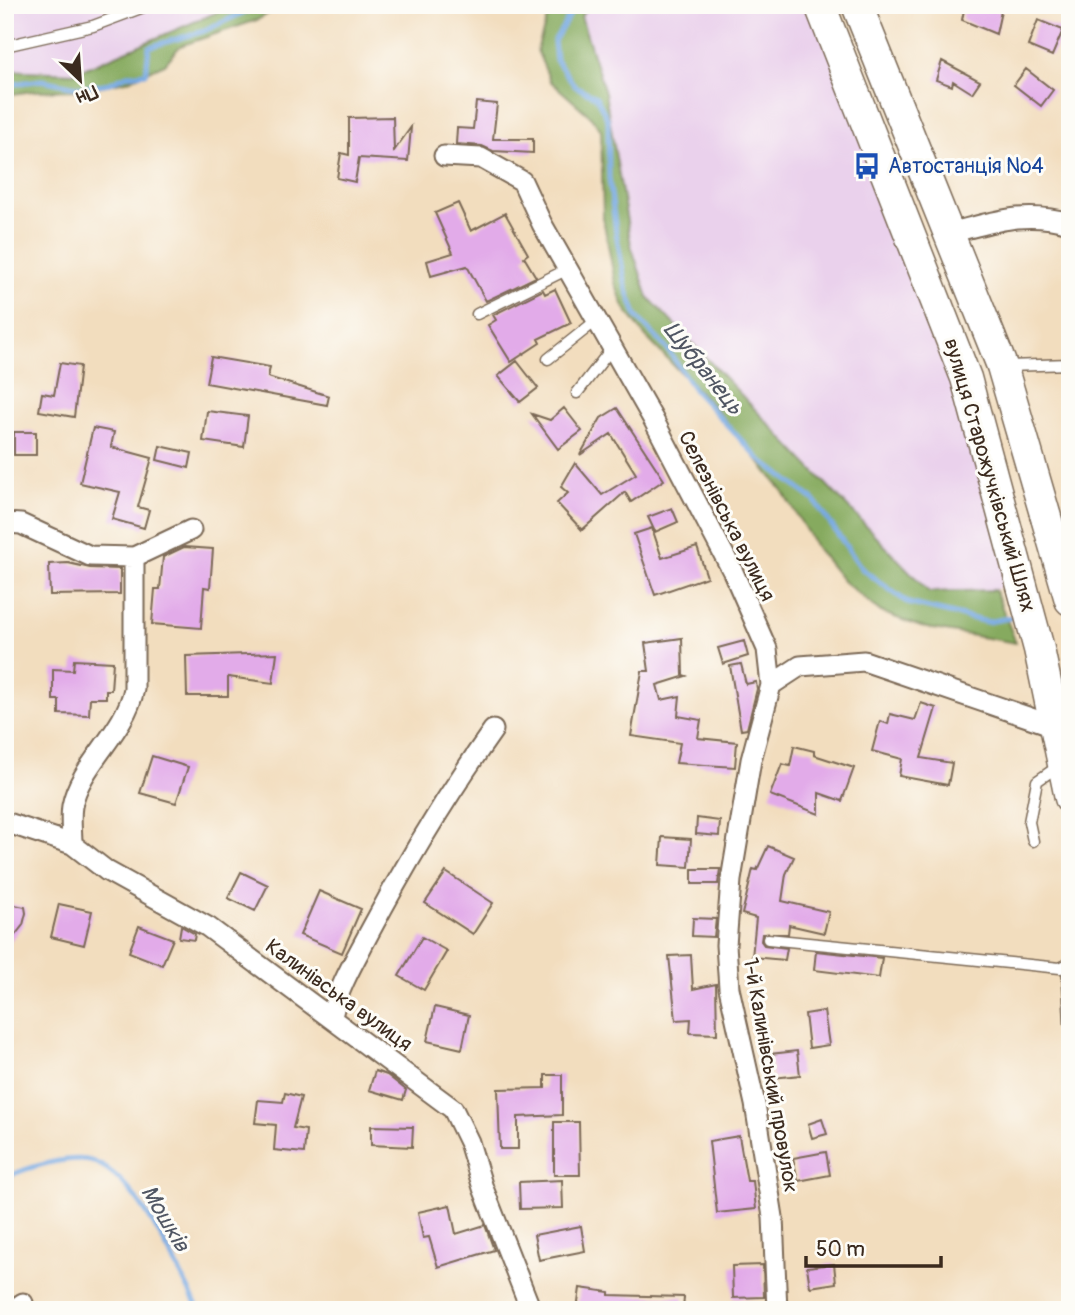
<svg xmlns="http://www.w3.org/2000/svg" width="1075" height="1315" viewBox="0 0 1075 1315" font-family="Pangolin,sans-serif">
<rect width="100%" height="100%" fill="#fdfcf7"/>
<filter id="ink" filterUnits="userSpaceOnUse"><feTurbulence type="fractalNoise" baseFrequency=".0143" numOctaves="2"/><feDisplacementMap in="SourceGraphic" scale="14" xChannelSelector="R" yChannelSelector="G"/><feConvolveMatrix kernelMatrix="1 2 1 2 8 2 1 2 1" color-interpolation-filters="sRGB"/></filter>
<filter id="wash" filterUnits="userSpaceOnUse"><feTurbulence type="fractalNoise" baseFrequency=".00686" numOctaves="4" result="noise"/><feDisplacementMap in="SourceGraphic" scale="28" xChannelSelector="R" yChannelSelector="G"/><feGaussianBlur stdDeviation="1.57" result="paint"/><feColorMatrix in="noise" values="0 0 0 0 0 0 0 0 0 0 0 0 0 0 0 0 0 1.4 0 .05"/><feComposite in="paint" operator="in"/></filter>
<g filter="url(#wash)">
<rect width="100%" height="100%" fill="#f2ddbe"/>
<path fill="#ead1ec" d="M5 5H234L74 73 5 70Z
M589 5H827L1028 573 995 590 929 592 648 297 631 245 581 15Z"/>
<path fill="#86aa5e" stroke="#606a3e" stroke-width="2" d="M234 5H284L257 20 180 46 165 64 126 81 81 90 33 91 5 95V70L74 73Z
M556 5H589L581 16 605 93 631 245 648 297 929 592 995 590 1016 643 921 627 881 612 843 581 817 549 782 490 714 407 645 336 624 307 615 283 603 218 601 130 590 116 550 81 537 50 547 19Z"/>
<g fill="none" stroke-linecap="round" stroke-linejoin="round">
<path stroke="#76a9e2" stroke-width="5" d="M576 5 554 41 556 60 575 86 596 97 608 120 609 178 616 232 626 287 637 317 668 350 695 391 759 459 814 500 862 569 908 603 987 622 1015 617
M5 85 42 80 81 88 110 83 127 75 146 73 149 47 204 31 253 8 270 5
M5 1178C25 1168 73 1153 94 1162 139 1179 177 1268 199 1310"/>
</g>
<g id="blocks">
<path fill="#e2abe9" d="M965 5 1001 11 996 34 962 20Z
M1038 20 1063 30 1052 56 1028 46Z
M942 61 980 81 972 93 953 81 952 86 936 80Z
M1026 69 1053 90 1041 106 1014 85Z
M476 102 497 104 493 139H533V153L493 151 482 146 456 144 457 128 473 129Z
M393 117 394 151 411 127 408 161 359 158 355 182 337 178 341 153 349 155V118Z
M458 203 471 231 505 213 528 254 524 257 536 277 486 301 467 266 431 276 427 261 453 253 435 213Z
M555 289 571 323 538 339 540 343 511 362 488 325 496 320 493 315 543 290 545 294Z
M211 357 270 367 268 377 329 396 327 405 206 383Z
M517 361 538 388 520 402 498 376Z
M60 363 80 366 74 417 39 411 42 393 54 395Z
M564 408 582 431 558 449 532 414 550 420Z
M617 408 664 480 631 502 625 492 582 530 557 503 568 493 561 487 575 463 602 495 636 474 611 434 580 455 601 418Z
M207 411 248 416 244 447 203 441Z
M93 428 114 432 111 447 152 458 138 507 149 510 144 528 112 519 120 492 80 483Z
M14 432H36V455H14Z
M160 446 192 453 189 468 157 460Z
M672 508 678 522 655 532 648 517Z
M652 528 662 558 697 547 707 577 655 595 634 534Z
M184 547 213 549 210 588 204 587 201 628 152 624 155 589H160L163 557Z
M68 563 90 568 120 569V594L50 595 49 564Z
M682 638 683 675 686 676 657 685 661 700 680 696 678 716 701 720 698 738 737 742 735 767 676 763 680 743 631 736 642 671H649L645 643Z
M744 641 748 656 723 664 718 648Z
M277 653 273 683 228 677V696H187L186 656Z
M74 660 113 662 111 690H106V698H90L89 715 59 714V700H53V669L73 670Z
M741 664 746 684 756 682 757 689 747 729 741 730 730 666Z
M921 703 936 708 921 758 952 763 948 785 899 776 902 759 872 751 880 721 888 724 890 714 915 720Z
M794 746 814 751V755L854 768 842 801 819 793V814L770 795 782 764 790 766Z
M152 756 188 767 176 803 140 793Z
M697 818 720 821 719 836 696 834Z
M662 837 691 839 689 867 660 865Z
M768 846 794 857 786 874 782 901 829 912 824 933 789 925 788 934H762L761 941 764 945 787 948 785 960 752 957 756 918 742 914 753 869 757 870Z
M692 869H720L718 884H692Z
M241 872 268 885 255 911 228 898Z
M446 872 493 903 473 934 425 903Z
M319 891 361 909 342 953 300 935Z
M5 903 25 907 26 913 23 925 5 948Z
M59 904 92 911 84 945 51 937Z
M693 918 716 919 714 937 692 936Z
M139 926 173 939 162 965 129 952Z
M181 926 195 934 194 940 179 938Z
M422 937 447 951 424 990 399 976Z
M816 951 882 958 879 978 814 970Z
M691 955 693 989 716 984 717 1034 690 1033 691 1019 676 1020 669 956Z
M435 1007 469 1015 462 1049 427 1041Z
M824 1011 829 1045 809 1048 805 1014Z
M797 1051 800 1075 773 1078 770 1054Z
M375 1071 387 1075 406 1090 403 1100 369 1090Z
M545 1075H562V1115L518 1117V1149H500L498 1089 545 1088Z
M285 1093 301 1097 293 1128 306 1130 304 1153 274 1150 276 1125 255 1123 258 1100 283 1102Z
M822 1119 827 1134 812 1138 808 1124Z
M554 1122H579L580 1175H554Z
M371 1126 413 1127 412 1147 371 1145Z
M739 1136 747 1181H753L756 1209 717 1213 709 1141Z
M826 1152 830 1175 798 1181 793 1158Z
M562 1180 563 1208 520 1209 519 1182Z
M450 1205 456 1234 485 1225 494 1250 438 1267 429 1237 423 1238 418 1212Z
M581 1226 585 1251 539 1260 534 1235Z
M834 1264 836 1283 810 1287 807 1267Z
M763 1265 764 1297 733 1298 732 1266Z
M580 1288 609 1292V1295L684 1297 683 1310H577Z"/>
</g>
</g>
<g filter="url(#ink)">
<use href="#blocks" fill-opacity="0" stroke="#7b6956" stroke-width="2"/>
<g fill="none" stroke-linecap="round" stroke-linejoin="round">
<defs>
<path id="service" d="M5 46 93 26 149 5
M477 314 568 269
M548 359 597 320
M1006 366 1070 364
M577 393 612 348
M1033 841 1029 822 1037 781 1060 765
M768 939 1060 968 1070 963
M1067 964 1070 1024"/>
<path id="minor" d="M444 156 481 158 522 181 542 224 653 419 733 572 767 649 771 685 800 666 864 661 1057 727
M949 233C994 222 1024 210 1070 223
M5 523 21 524 90 556 134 557V689C125 733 80 764 72 806 70 818 72 832 72 844
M134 557 191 530
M771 685 751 760 731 880 726 945 729 988 755 1104 773 1217 777 1310
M5 822 72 844 107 871 208 927 453 1109 469 1142 483 1188 531 1310
M332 1016C339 986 355 960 369 933 406 863 447 795 493 730
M13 1310 23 1303"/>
<path id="primary" d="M820 5 966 378 1039 649 1070 798
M857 5 1002 366 1070 600"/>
</defs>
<use href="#service" stroke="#7b6956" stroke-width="13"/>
<use href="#minor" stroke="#7b6956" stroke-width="23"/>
<use href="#primary" stroke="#7b6956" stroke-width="33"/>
<use href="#service" stroke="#fff" stroke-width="10"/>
<use href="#minor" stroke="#fff" stroke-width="19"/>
<use href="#primary" stroke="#fff" stroke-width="30"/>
</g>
</g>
<defs>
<symbol id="bus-bare" viewBox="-9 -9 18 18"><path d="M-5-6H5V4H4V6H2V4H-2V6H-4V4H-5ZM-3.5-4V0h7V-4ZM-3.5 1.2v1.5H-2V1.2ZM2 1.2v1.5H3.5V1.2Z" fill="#1a4fb4" stroke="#fdfcf7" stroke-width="2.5" paint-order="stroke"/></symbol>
</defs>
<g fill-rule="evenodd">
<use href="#bus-bare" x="848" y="147" width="38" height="38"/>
</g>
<g text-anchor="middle" stroke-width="6" stroke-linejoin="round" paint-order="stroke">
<g font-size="21" fill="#164399" stroke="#fdfcf7" text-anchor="start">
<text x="888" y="173">Автостанція №4</text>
</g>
<g font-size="21" fill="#3b2a1e" stroke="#fdfcf7">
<text transform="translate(990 475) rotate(74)" y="7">вулиця Старожучківський Шлях</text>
<text transform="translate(727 516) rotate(63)" y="7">Селезнівська вулиця</text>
<text transform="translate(339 995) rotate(36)" y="7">Калинівська вулиця</text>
<text transform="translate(771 1075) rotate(80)" y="7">1-й Калинівський провулок</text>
</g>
<g font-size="23" font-style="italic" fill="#505663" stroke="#fdfcf7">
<text transform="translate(704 368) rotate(51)" y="8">Шубранець</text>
<text transform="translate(166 1218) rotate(59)" y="8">Мошків</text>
</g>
</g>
<rect width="1075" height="1315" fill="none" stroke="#fdfcf7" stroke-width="28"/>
<g transform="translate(80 80) rotate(155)" stroke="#fdfcf7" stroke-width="5" paint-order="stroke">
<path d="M0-5L12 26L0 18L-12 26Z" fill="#3b2a1e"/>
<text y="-10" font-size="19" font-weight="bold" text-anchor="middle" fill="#3b2a1e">Пн</text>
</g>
<path d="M806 1256v10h135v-10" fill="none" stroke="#3b2a1e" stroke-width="3.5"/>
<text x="816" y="1256" font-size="21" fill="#3b2a1e" stroke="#fdfcf7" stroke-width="5" paint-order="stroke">50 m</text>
</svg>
